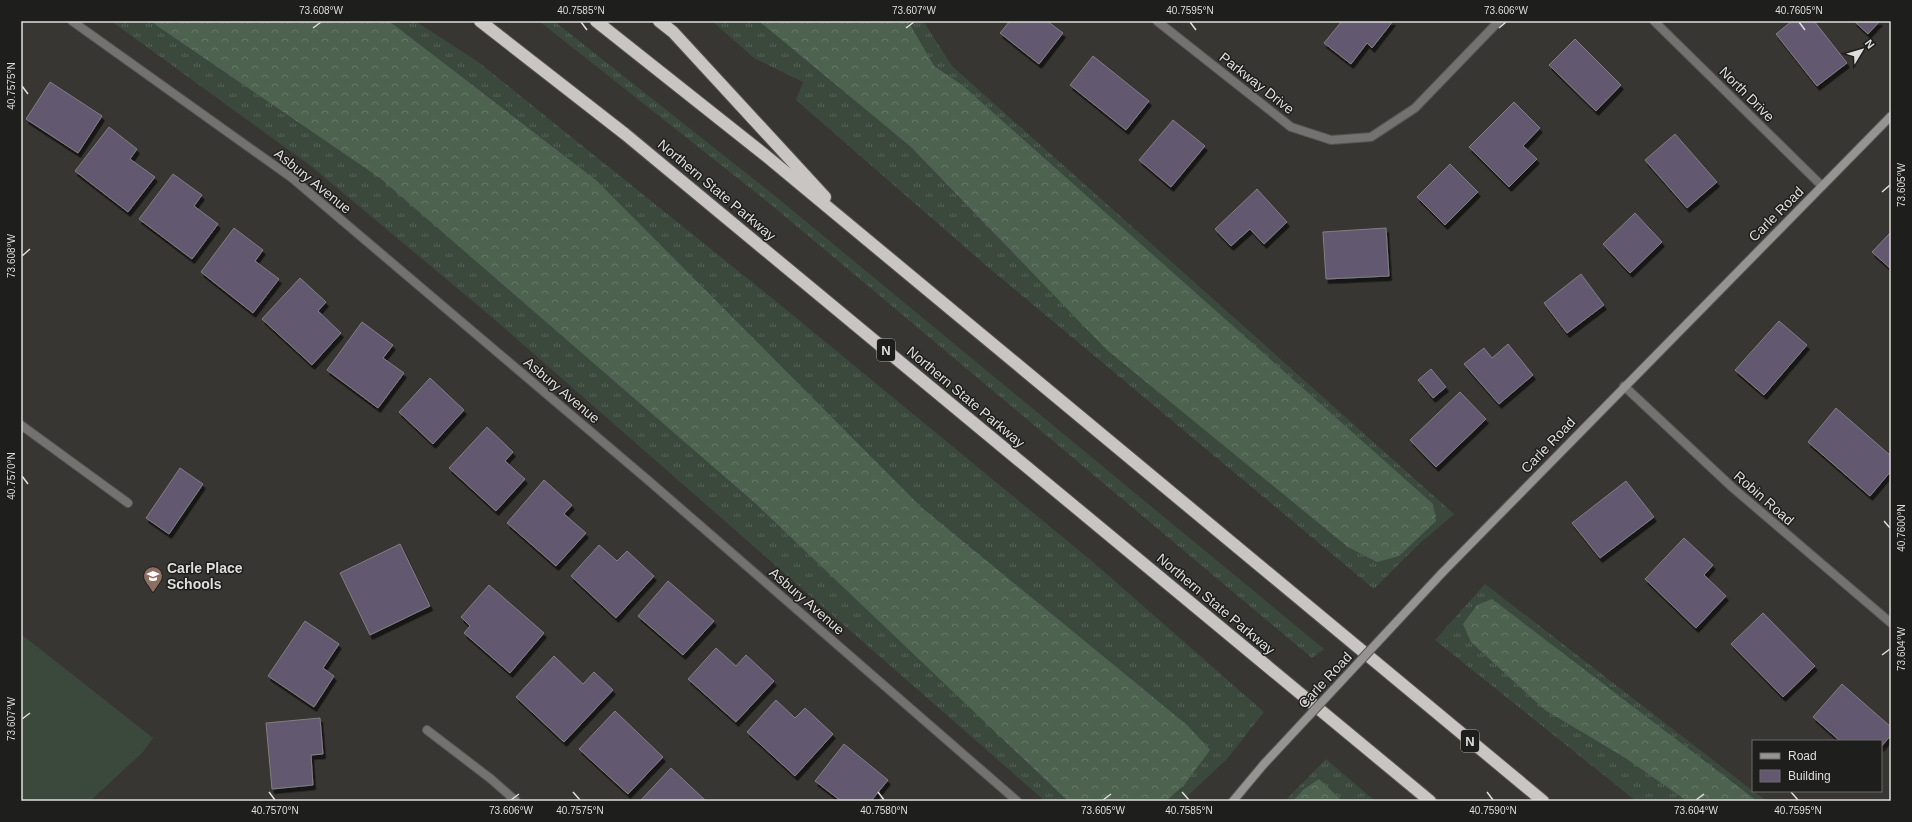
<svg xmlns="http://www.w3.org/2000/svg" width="1912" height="822" viewBox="0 0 1912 822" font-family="Arial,sans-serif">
<defs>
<pattern id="grass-tufts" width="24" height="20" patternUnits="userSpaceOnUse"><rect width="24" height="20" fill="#3b493d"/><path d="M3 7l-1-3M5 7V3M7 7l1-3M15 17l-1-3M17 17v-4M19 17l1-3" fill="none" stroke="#576358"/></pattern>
<pattern id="forest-crowns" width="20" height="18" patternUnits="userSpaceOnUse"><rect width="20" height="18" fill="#4d6350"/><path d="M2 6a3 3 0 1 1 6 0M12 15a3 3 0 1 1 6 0" fill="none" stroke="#667969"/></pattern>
<filter id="shadow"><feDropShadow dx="2.5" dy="4.5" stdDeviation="0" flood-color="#0009"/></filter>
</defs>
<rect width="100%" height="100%" fill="#373633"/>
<path fill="url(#grass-tufts)" d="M111 21H415L477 61 783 307 1093 562 1264 712 1227 759 1182 801H1045L487 313 312 167Z
M539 21H554L775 196 1324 649 1312 658 769 203Z
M712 21H923L952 66 1454 514 1418 545 1374 589 989 268 796 100 803 82 754 58Z
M1485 584 1753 791 1767 801H1636L1435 640Z
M1326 759 1375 801H1285Z"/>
<path fill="url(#forest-crowns)" d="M150 21H389L597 181 921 507 1187 725 1210 750 1184 785 1166 801H1068L755 503 380 178Z
M759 21H908L934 66 962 85 1433 504 1436 521 1399 556 1377 562 1348 547 1107 350 911 147Z
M1492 599 1757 801H1687L1624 757 1545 710 1471 642 1463 624 1477 605Z
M1319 779 1342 801H1293L1303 790Z"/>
<path fill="#3b493d" d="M21 634 153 738 143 752 90 801H21Z"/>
<path fill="#625870" stroke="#807f82" filter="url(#shadow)" d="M1010 21H1047L1063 33 1039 64 1000 33Z
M1342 21H1393L1372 48 1367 43 1351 64 1324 43Z
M1792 21H1814L1847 63 1817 86 1776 34Z
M1854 21H1880L1868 34Z
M1575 39 1621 85 1596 111 1549 65Z
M1093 56 1149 101 1126 130 1070 85Z
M50 82 102 116 78 153 26 119Z
M1514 102 1540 128 1523 146 1537 159 1509 187 1469 147Z
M1173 120 1205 146 1171 187 1139 160Z
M109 127 137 149 130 159 155 177 128 212 75 171Z
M1675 134 1717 182 1687 208 1645 160Z
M1450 164 1478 192 1445 225 1417 197Z
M173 174 202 195 194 206 218 224 192 259 139 219Z
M1257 189 1287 222 1264 244 1250 229 1231 246 1215 229Z
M1635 213 1662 242 1630 273 1603 244Z
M234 228 263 250 255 261 279 279 253 313 201 272Z
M1386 228 1389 276 1326 279 1323 232Z
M1891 232V269L1872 252Z
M1581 274 1604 305 1567 333 1544 303Z
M300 278 326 302 318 311 341 333 312 365 262 319Z
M1779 321 1807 345 1764 395 1735 370Z
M362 322 393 345 383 358 404 373 378 408 327 370Z
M1508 344 1533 375 1499 404 1464 364 1484 348 1492 358Z
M1431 369 1446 387 1433 398 1418 380Z
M430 378 464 410 433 444 399 412Z
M1460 392 1486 419 1436 467 1410 440Z
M1836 408 1891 456V471L1870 496 1808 442Z
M487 427 513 452 505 461 525 479 496 511 449 468Z
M180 468 203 484 169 534 146 518Z
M544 480 572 505 564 514 586 533 556 566 507 523Z
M1626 481 1654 517 1600 558 1572 523Z
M1684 538 1713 565 1704 575 1726 596 1696 628 1645 579Z
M400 544 430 606 370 635 340 573Z
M599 545 617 561 627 551 654 576 616 618 571 576Z
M668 581 714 621 683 655 638 616Z
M489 585 544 633 510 673 464 633 470 626 461 617Z
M1763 613 1815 666 1783 697 1731 644Z
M305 621 339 644 323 668 334 676 314 707 268 676Z
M716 648 736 666 746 655 774 681 736 722 688 679Z
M554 656 583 684 594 672 613 690 564 742 516 697Z
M1842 684 1891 727V735L1881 747V741H1840L1813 717Z
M776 700 795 718 805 708 833 734 795 776 747 732Z
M615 711 663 757 628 794 579 749Z
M320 718 323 754 311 755 313 785 272 789 266 723Z
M844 744 888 780 871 801H841L815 781Z
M671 768 706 801H640Z"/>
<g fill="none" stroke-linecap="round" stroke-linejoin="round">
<defs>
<path id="lane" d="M21 425 128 503"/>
<path id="street" d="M72 21 292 178 649 481 1017 801
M1157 21 1291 127 1331 140 1371 137 1415 108 1499 21
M1654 21 1822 186
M1624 386 1733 488 1891 623
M427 730 491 779 516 801"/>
<path id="secondary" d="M1442 573 1891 116
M1233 801 1264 764"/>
<path id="highway" d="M480 21 625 134 1430 801
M596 21 765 155 1543 801
M659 21 673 32 825 197"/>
</defs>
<use href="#lane" stroke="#555451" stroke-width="10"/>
<use href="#street" stroke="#555451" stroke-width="10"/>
<use href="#secondary" stroke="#555451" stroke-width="10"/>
<use href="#highway" stroke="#555451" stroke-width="14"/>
<use href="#lane" stroke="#747271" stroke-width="8"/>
<use href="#street" stroke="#747271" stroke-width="8"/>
<use href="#secondary" stroke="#969492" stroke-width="8"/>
<use href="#highway" stroke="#c8c5c2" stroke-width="12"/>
<defs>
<path id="secondary-bridge" d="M1264 764 1442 573"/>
</defs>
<use href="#secondary-bridge" stroke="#555451" stroke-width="10" stroke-linecap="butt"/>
<use href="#secondary-bridge" stroke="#969492" stroke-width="8"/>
</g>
<path fill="none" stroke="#dfdedc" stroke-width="1.5" d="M581 22 587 30M1190 22 1196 30M1799 22 1805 30M313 28 321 22M906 28 914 22M1499 28 1506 22M22 86 28 94M1882 192 1890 185M22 256 30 249M22 476 28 484M1884 521 1890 528M1882 655 1890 649M22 719 30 713M269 792 275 800M573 792 580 800M878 792 884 800M1182 792 1189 800M1487 792 1493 800M1791 792 1798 800M511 800 519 794M1103 800 1111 794M1696 800 1704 794"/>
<defs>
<symbol id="school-pin" viewBox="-11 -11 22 30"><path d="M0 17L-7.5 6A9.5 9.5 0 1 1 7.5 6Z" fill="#8d6e63" stroke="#1e1e1c"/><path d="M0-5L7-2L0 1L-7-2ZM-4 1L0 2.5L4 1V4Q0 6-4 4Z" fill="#fff"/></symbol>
</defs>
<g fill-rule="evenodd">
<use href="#school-pin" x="142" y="565" width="22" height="30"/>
</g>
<g text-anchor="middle" stroke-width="3" stroke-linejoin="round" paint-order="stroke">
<g fill="#1e1e1c" stroke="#a5a4a2" stroke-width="1">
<rect x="877" y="339" width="18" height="22" rx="3"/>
<rect x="1461" y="730" width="18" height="22" rx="3"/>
</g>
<g font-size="13" font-weight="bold" fill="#dfdedc">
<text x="886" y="355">N</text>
<text x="1470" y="746">N</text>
</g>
<g font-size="14" fill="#dfdedc" stroke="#1e1e1c">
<text transform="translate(1257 83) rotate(38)" y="5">Parkway Drive</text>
<text transform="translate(1747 94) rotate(45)" y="5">North Drive</text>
<text transform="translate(313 181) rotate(39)" y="5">Asbury Avenue</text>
<text transform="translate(717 190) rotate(40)" y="5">Northern State Parkway</text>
<text transform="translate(1776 214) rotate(-45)" y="5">Carle Road</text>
<text transform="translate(562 390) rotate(40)" y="5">Asbury Avenue</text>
<text transform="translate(966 397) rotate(40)" y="5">Northern State Parkway</text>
<text transform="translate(1548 445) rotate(-46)" y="5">Carle Road</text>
<text transform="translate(1764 498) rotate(41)" y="5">Robin Road</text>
<text transform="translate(807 601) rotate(41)" y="5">Asbury Avenue</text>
<text transform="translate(1216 604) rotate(40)" y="5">Northern State Parkway</text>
<text transform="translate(1325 680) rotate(-47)" y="5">Carle Road</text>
</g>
<g font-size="14" font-weight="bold" fill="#dfdedc" stroke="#1e1e1c" text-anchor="start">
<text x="167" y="573">Carle Place<tspan x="167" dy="16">Schools</tspan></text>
</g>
</g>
<rect width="1912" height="822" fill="none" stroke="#1e1e1c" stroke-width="44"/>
<rect x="1752" y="740" width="130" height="52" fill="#1e1e1c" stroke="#6b6b69"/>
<rect x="1760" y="753" width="20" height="6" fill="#969492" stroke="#6b6b69"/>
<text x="1788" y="760" font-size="12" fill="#dfdedc">Road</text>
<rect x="1760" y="770" width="20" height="12" fill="#625870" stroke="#6b6b69"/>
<text x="1788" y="780" font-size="12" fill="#dfdedc">Building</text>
<g transform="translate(1862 50) rotate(52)" stroke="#1e1e1c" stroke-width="3" paint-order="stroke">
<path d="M0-3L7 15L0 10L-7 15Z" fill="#dfdedc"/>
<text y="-6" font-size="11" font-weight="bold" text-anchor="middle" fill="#dfdedc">N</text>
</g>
<rect x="22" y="22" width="1868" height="778" fill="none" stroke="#dfdedc" stroke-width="1.5"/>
<g font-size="10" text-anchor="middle" fill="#dfdedc">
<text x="321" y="14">73.608°W</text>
<text x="581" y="14">40.7585°N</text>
<text x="914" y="14">73.607°W</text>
<text x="1190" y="14">40.7595°N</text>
<text x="1506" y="14">73.606°W</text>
<text x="1799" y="14">40.7605°N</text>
<text transform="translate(11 86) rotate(-90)" y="4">40.7575°N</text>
<text transform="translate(1901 185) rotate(-90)" y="4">73.605°W</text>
<text transform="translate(11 256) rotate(-90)" y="4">73.608°W</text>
<text transform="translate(11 476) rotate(-90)" y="4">40.7570°N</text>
<text transform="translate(1901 528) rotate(-90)" y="4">40.7600°N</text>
<text transform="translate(1901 649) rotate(-90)" y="4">73.604°W</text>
<text transform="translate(11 719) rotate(-90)" y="4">73.607°W</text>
<text x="275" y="814">40.7570°N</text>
<text x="511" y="814">73.606°W</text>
<text x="580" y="814">40.7575°N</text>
<text x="884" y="814">40.7580°N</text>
<text x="1103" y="814">73.605°W</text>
<text x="1189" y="814">40.7585°N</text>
<text x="1493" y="814">40.7590°N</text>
<text x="1696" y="814">73.604°W</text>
<text x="1798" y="814">40.7595°N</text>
</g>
</svg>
